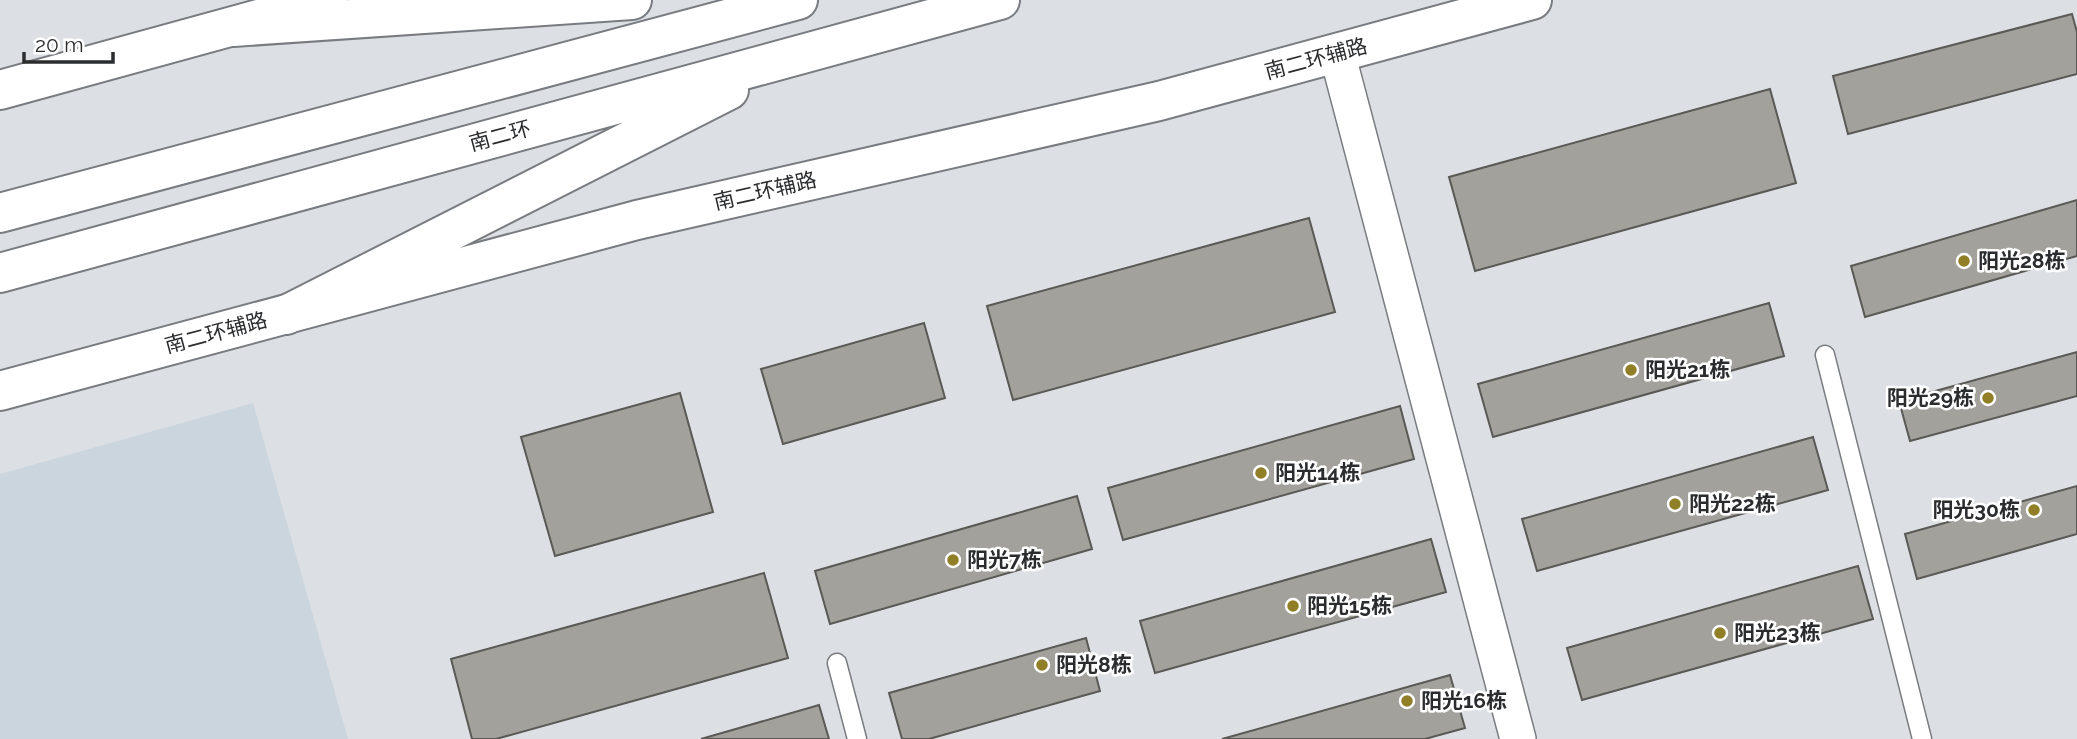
<svg xmlns="http://www.w3.org/2000/svg" width="2077" height="739" viewBox="0 0 2077 739" font-family="Raleway,'Noto Sans SC',sans-serif">
<rect width="100%" height="100%" fill="#dce0e4"/>
<path fill="#cbd5de" d="M253 403 348 739H0V474Z"/>
<path fill="#a2a19c" stroke="#5a5955" stroke-width="2" d="M2072 14 2077 32V74L1848 134 1833 76Z
M1770 89 1796 183 1475 271 1449 177Z
M2077 200V256L1865 317 1851 266Z
M1309 218 1335 312 1013 400 987 306Z
M1769 303 1784 356 1493 437 1478 384Z
M924 323 945 398 783 444 761 369Z
M2077 352V396L1910 441 1899 401Z
M680 393 713 512 555 556 521 437Z
M1400 406 1414 459 1123 540 1108 488Z
M1813 437 1828 490 1537 571 1522 519Z
M2077 486V534L1917 579 1905 534Z
M1077 496 1092 549 830 624 815 571Z
M1431 539 1446 592 1155 673 1140 621Z
M1858 566 1873 619 1582 700 1567 648Z
M764 573 788 658 496 739H472L451 659Z
M1086 638 1100 691 929 739H902L889 693Z
M1450 675 1465 728 1425 739H1222Z
M819 705 829 739H701Z"/>
<g fill="none" stroke-linecap="round" stroke-linejoin="round">
<defs>
<path id="lane" d="M1825 355 1922 739
M837 663 857 739"/>
<path id="street" d="M1337 53 1518 739"/>
<path id="primary" d="M0 90 328 0
M0 391 637 220 1159 101 1532 0"/>
<path id="highway" d="M233 27 632 0
M0 213 798 0
M0 273 1000 0
M286 315 729 90"/>
</defs>
<use href="#lane" stroke="#787c80" stroke-width="21"/>
<use href="#street" stroke="#787c80" stroke-width="38"/>
<use href="#primary" stroke="#787c80" stroke-width="42"/>
<use href="#highway" stroke="#787c80" stroke-width="42"/>
<use href="#lane" stroke="#fff" stroke-width="18"/>
<use href="#street" stroke="#fff" stroke-width="35"/>
<use href="#primary" stroke="#fff" stroke-width="38"/>
<use href="#highway" stroke="#fff" stroke-width="38"/>
</g>
<g fill="#907f26" stroke="#fff" stroke-width="2.5">
<circle cx="1964" cy="261" r="7"/>
<circle cx="1631" cy="370" r="7"/>
<circle cx="1988" cy="398" r="7"/>
<circle cx="1261" cy="473" r="7"/>
<circle cx="1675" cy="504" r="7"/>
<circle cx="2034" cy="510" r="7"/>
<circle cx="953" cy="560" r="7"/>
<circle cx="1293" cy="606" r="7"/>
<circle cx="1720" cy="633" r="7"/>
<circle cx="1042" cy="665" r="7"/>
<circle cx="1407" cy="701" r="7"/>
</g>
<g text-anchor="middle" stroke-width="5" stroke-linejoin="round" paint-order="stroke">
<g font-size="21" fill="#2b2c2e" stroke="#fff">
<text transform="translate(1316 59) rotate(-15)" y="7">南二环辅路</text>
<text transform="translate(500 136) rotate(-15)" y="7">南二环</text>
<text transform="translate(765 191) rotate(-13)" y="7">南二环辅路</text>
<text transform="translate(216 333) rotate(-15)" y="7">南二环辅路</text>
</g>
<g font-size="21" font-weight="bold" fill="#2b2c2e" stroke="#fff" text-anchor="start">
<text x="1978" y="268">阳光28栋</text>
<text x="1645" y="377">阳光21栋</text>
<text x="1974" y="405" text-anchor="end">阳光29栋</text>
<text x="1275" y="480">阳光14栋</text>
<text x="1689" y="511">阳光22栋</text>
<text x="2020" y="517" text-anchor="end">阳光30栋</text>
<text x="967" y="567">阳光7栋</text>
<text x="1307" y="613">阳光15栋</text>
<text x="1734" y="640">阳光23栋</text>
<text x="1056" y="672">阳光8栋</text>
<text x="1421" y="708">阳光16栋</text>
</g>
</g>
<path d="M24 52v10h89v-10" fill="none" stroke="#2b2c2e" stroke-width="3.5"/>
<text x="35" y="52" font-size="21" fill="#2b2c2e" stroke="#ffffff" stroke-width="5" paint-order="stroke">20 m</text>
</svg>
